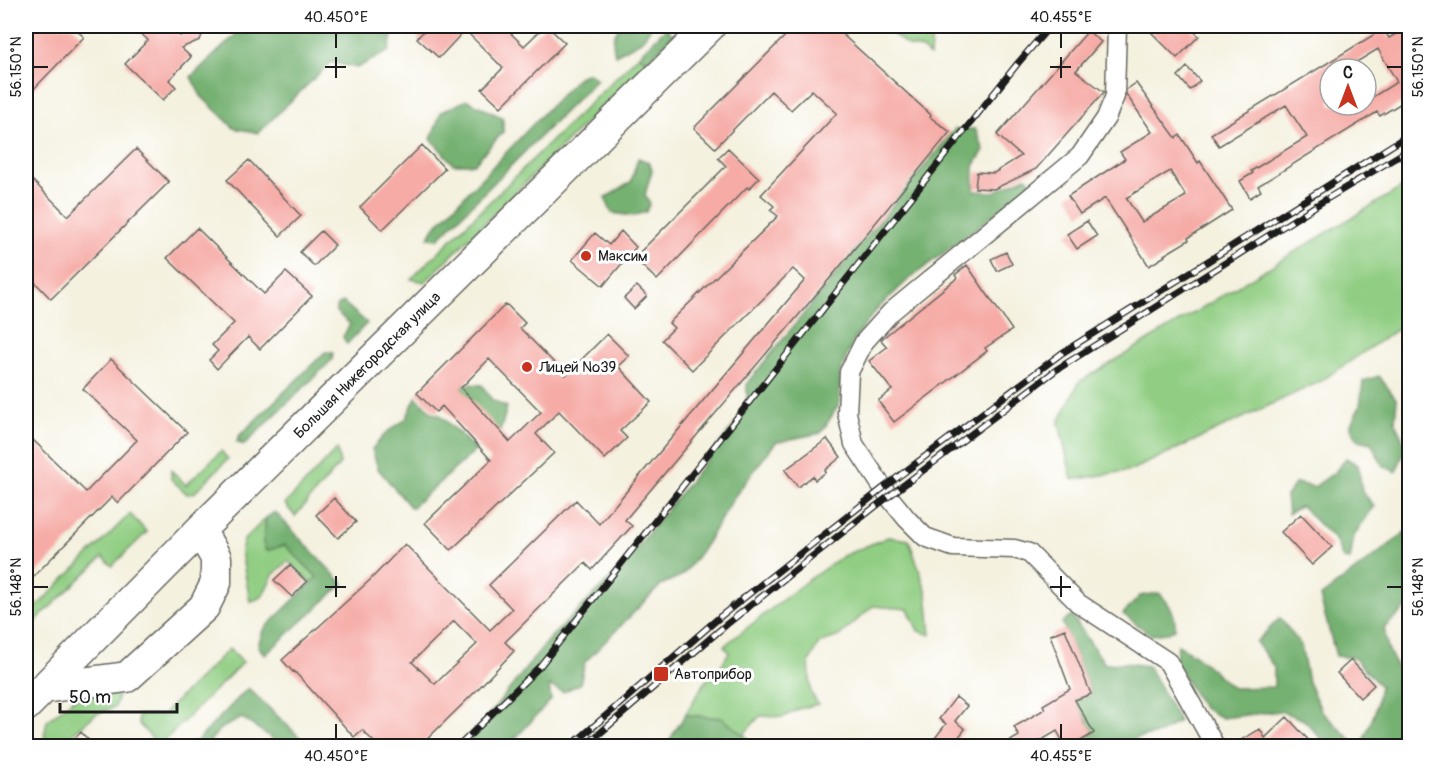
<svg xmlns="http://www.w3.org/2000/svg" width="1435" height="772" viewBox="0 0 1435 772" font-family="Pangolin,sans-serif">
<rect width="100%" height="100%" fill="#fff"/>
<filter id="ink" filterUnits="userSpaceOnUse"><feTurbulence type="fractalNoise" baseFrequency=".0167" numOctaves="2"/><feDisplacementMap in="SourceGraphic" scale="12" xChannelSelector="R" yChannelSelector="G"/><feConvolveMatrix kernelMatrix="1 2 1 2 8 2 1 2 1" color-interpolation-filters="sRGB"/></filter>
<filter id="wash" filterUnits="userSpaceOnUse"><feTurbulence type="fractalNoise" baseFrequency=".008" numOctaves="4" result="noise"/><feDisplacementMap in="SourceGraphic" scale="24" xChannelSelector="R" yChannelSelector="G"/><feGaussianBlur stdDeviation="1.35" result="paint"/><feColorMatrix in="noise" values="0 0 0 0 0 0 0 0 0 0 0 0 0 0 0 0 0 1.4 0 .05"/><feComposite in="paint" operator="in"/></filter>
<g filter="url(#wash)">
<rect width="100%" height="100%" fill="#f4f1df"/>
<path fill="#91ce83" stroke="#567550" stroke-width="1.5" d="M877 26H925L932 30 930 56 922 49 908 46 893 34Z
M639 55 647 62 425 282 411 279Z
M1409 183V321L1321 381 1132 470 1072 480 1059 422 1079 382Z
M337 449 340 464 295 516 285 504Z
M221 451 228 459 194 493 187 494 171 479V470L186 485Z
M130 514 147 532 112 566 103 557 26 630V617Z
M266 518 263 542 285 545 317 577 311 583 288 561 273 575 262 597 250 602 241 551 244 540Z
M888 537 909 540 927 593 931 635 918 631 908 609 873 606 839 636 819 643 809 662 811 693 818 704 798 709 784 717 760 716 743 735 722 718 685 715 704 683 721 666 729 652 724 646 804 583 843 556Z
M229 649 243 662 159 746 138 723V715H162Z
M113 693 118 697 115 707 96 714 60 744 50 743 44 736 47 721 76 697Z"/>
<path fill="#74b171" stroke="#486646" stroke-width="1.5" d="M245 26H394L389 51 357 68 331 62 258 133 234 128 201 96 191 77Z
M620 26H652L641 41 615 55C612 42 612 36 620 26Z
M667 27 673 36 647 62 639 55Z
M589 73 597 79 438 239 428 238 434 228 578 77Z
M467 100 503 118V132L474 164H453L431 139 441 112Z
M955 129H975L984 150 974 166V191L994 192 1026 177 1032 183 1005 206 908 280 878 308 855 338 840 372V403L821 433 776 442 734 497 706 544 683 575 661 585 585 662 580 684 563 692 549 686 551 700 508 746H465L548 640 620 569 747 409V383Z
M638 158 649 162 652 170 645 195 650 203 646 212 633 216 612 213 605 198 631 182Z
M343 302 367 323 347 344 343 337 350 324 336 312V307Z
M325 352 333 353 332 360 244 445 237 442 239 436Z
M1379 376 1397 400 1395 421 1406 447 1396 472 1383 466 1371 443 1358 440 1350 426 1360 406 1363 381Z
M465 384 482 385 492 400 507 407 500 432 449 399Z
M416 397 434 414H439L476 450 411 508 378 469 372 449 387 432 406 419Z
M1346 458 1358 465 1362 491 1374 506 1354 536 1350 560 1343 559 1336 541 1301 506 1288 514 1286 496 1296 483 1314 487 1335 472Z
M275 512 343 584 265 655 258 646 263 630 317 577 285 545 266 551 263 543 266 518Z
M1409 530V605L1384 628 1388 649 1401 676 1398 724 1409 734V746H1361L1375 712 1380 686 1354 658 1336 656 1320 597Z
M1159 593C1170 604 1176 614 1175 629L1167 633 1151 635 1123 614 1140 596Z
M1072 616 1105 664 1126 663 1148 666 1179 721 1159 734 1136 738 1122 746H1071L1094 733 1075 700 1091 694 1062 622Z
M1280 618 1301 645 1308 682 1322 712 1358 746H1328L1304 720 1280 711 1222 718 1203 708 1175 663 1178 645 1196 656 1233 688 1274 687V667L1256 642Z
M248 688 309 746H283L242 718 220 729 206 746H192Z
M685 715 722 718 754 743 755 746H669L667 744Z"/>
<g id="blocks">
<path fill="#f6aba6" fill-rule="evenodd" d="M30 26H72L84 37 26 97V30Z
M132 26H169L180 36 194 26 199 29 202 35 200 40 181 48 191 57 169 80 176 87 163 100 125 64 148 40Z
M429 26H503L524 46 545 26H547L565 43 501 107 482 89 503 68 465 30 439 58 417 38Z
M795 26H833L931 115 930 117 950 132 837 270 625 520 632 526 592 570 585 563 505 642 514 651 475 692 419 747H379L362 730 354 737 294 671 293 672 282 660 370 580 405 544 490 630 512 609 489 585 576 500 599 524 805 280 793 269 692 370 662 340 674 328 669 323 778 216 770 210 774 206 761 195 837 113 812 90 791 110 771 91 715 148 694 128ZM454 621 477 644 435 684 412 662Z
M1145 26H1188L1199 36 1177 58Z
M1410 26V101L1408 99 1380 116 1377 112 1258 186 1261 191 1250 198 1240 181 1253 173 1251 171 1307 137 1286 105 1219 146 1211 134 1383 29 1389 38ZM1378 49 1397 82 1366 101V105H1330V69H1345Z
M1088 31 1101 42 1076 71 1104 92 1036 169 994 189 975 188 977 172 994 173 1021 156 997 135Z
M1187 67 1200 81 1190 90 1178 76Z
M1136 83 1176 138 1180 135 1198 163 1200 161 1232 210 1188 238 1189 240 1164 255 1165 256 1149 266 1105 198 1080 214 1068 196 1125 159 1120 152 1152 132 1126 94V90ZM1170 171 1186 196 1142 222 1126 198Z
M422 145 445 169 382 230 360 207Z
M728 148 759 178 749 189 747 187 657 280 634 258 726 166 718 158Z
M136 149 169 182 51 299 26 273V174L68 216Z
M249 160 301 216 280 236 227 180Z
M1087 221 1097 236 1077 249 1067 234Z
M197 228 264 294 286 272 312 296 260 349 248 337 217 369 209 360 218 351 212 345 234 323 167 258Z
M321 231 335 245 314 266 300 252Z
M621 231 636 247 603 286 572 260 595 233 609 245Z
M1006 252 1012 264 997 271 991 259Z
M967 265 1012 330 985 348 987 351 894 422 878 401 892 390 869 361 887 347 881 340 884 337 957 278 955 275Z
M637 286 647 296 634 309 624 298Z
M506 304 525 323 520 328 566 375 607 334 629 356 618 366 651 402 620 431 627 438 605 459 559 411 536 434 554 453 451 550 425 523 491 460 442 406 436 412 417 393ZM489 359 541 412 510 442 461 388Z
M111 359 187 432 118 503 112 497 26 584V433L86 492 137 440 83 389Z
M827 439 841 457 825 470 826 472 815 480 813 476 798 487 785 470Z
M334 498 356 522 338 538 316 515Z
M1301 514 1332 547 1312 565 1281 532Z
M290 565 307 582 292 597 274 580Z
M1065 629 1091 694 1075 700 1094 733 1071 747H1066L1057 731 1030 747H1000L1019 736 1014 727 1045 709 1043 705 1070 689 1050 635Z
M1351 660 1374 685 1360 698 1337 673Z
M956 697 967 706 955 721 965 729 951 747H928L946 724 939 719Z
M1287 717 1315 747H1229L1260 729 1265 738Z
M81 732 95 747H66Z"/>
</g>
</g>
<g filter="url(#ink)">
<use href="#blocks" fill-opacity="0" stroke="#686760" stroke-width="1.5"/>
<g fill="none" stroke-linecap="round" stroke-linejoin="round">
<defs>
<path id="minor" d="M1117 26 1115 96 1106 118 1080 156 891 312 864 342 849 372 847 413 854 444 889 497 907 519 925 537 953 547 1014 549 1029 553 1078 603 1168 662 1215 746"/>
<path id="primary" d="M43 688 127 677 204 607 216 583V558L200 530
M26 706 200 530 710 26"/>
</defs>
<use href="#minor" stroke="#686760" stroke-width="21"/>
<use href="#primary" stroke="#686760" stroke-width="33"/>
<use href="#minor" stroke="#fff" stroke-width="18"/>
<use href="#primary" stroke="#fff" stroke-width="30"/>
<defs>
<path id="rail" d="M459 746 540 666 1018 63 1050 26
M571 746 721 616 882 489 1062 353 1410 134
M585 746 727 624 876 506 1056 370 1320 203 1410 149"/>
</defs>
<use href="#rail" stroke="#1c1c1c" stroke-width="7"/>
<use href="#rail" stroke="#fff" stroke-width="4.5" stroke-dasharray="14" stroke-linecap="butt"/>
</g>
</g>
<path fill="none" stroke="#1c1c1c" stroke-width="2" d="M336 33V48M1061 33V48M336 57V78M1061 57V78M33 67H48M325 67H346M1050 67H1071M1387 67H1402M336 576V597M1061 576V597M33 587H48M325 587H346M1050 587H1071M1387 587H1402M336 724V739M1061 724V739"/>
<g fill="#c8321e" stroke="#fff" stroke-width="2">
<circle cx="586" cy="256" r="6"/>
<circle cx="527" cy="367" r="6"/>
<rect x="653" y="666" width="16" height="16" rx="3"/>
</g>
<g text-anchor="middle" stroke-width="6" stroke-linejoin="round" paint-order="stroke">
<g font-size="15" fill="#1c1c1c" stroke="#fff" text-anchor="start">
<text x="598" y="261">Максим</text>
<text x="539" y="372">Лицей №39</text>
<text x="674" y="679">Автоприбор</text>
</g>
<g font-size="15" fill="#1c1c1c" stroke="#fff">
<text transform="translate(367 365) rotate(-45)" y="5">Большая Нижегородская улица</text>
</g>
</g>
<rect width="1435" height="772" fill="none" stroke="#fff" stroke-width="66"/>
<g transform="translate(1348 87)"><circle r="28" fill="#ffffff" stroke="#a4a4a4" stroke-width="1.5"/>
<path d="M0-4.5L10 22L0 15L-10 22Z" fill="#c8321e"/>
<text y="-9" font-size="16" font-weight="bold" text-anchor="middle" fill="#1c1c1c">С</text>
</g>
<path d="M60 703v9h117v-9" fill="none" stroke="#1c1c1c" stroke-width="3"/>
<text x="69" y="703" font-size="18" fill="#1c1c1c" stroke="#ffffff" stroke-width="4.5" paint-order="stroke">50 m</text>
<rect x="33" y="33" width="1369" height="706" fill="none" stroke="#1c1c1c" stroke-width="2"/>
<g font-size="15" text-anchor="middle" fill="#1c1c1c">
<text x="336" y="22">40.450°E</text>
<text x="1061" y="22">40.455°E</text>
<text transform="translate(16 67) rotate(-90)" y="5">56.150°N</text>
<text transform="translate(1418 67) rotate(-90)" y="5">56.150°N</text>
<text transform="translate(16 587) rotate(-90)" y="5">56.148°N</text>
<text transform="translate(1418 587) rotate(-90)" y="5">56.148°N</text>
<text x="336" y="761">40.450°E</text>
<text x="1061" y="761">40.455°E</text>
</g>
</svg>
